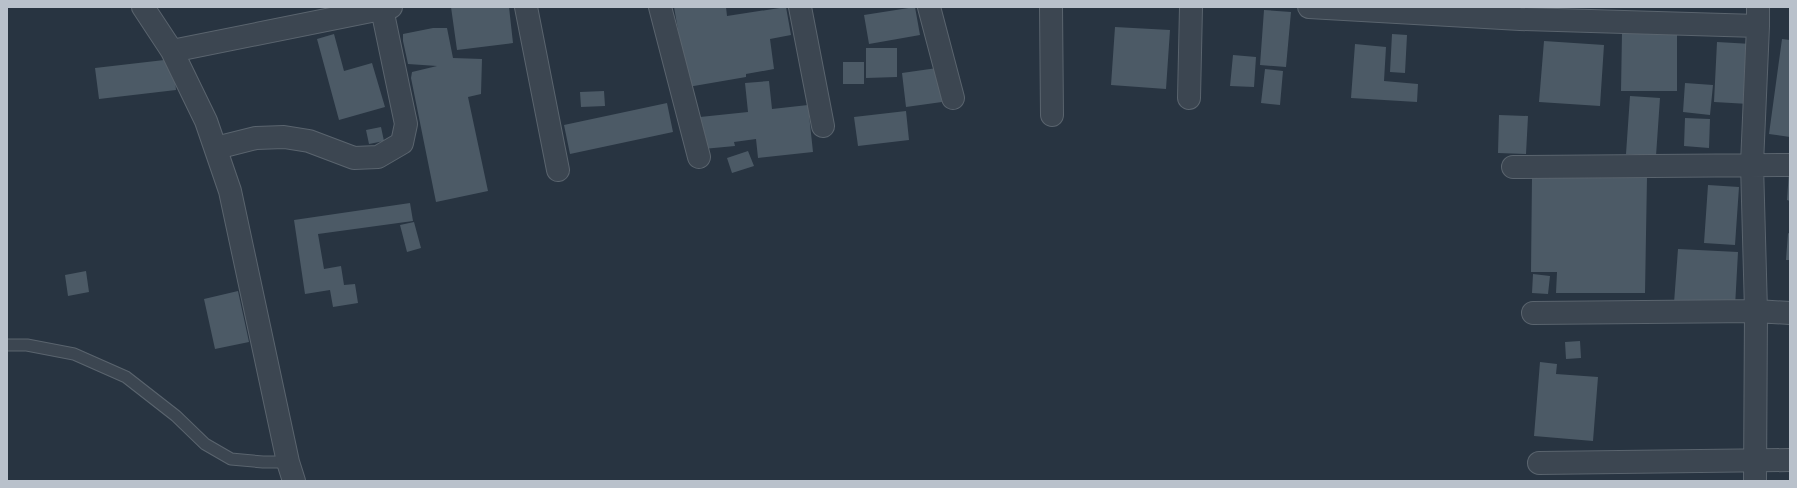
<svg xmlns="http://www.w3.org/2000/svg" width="1797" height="488" viewBox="0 0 1797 488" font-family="'Space Grotesk',sans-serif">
<rect width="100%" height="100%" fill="#283441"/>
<path fill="#4c5a66" d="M451 7H509L513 43 457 50Z
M674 7H726L727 16 786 7 791 35 770 39 774 69 746 74V77L688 87Z
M915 7 920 35 869 44 864 15Z
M1264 10 1291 12 1286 67 1260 65Z
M1115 27 1170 30 1166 89 1111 85Z
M433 28H447L453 58 482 59 481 94 468 97 488 191 436 202 411 78 412 72 437 66 408 64 403 41V34Z
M1622 32 1677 33V91H1621Z
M334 34 344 71 372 63 385 107 339 120 317 39Z
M1392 34 1407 35 1405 73 1390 72Z
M1782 39 1790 40V137L1769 134Z
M1544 41 1604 45 1600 106 1539 102Z
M1717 42 1752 44 1749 104 1714 102Z
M1355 44 1386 47 1384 81 1418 84 1417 102 1351 98Z
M866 48H897V77L866 78Z
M1233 55 1256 57 1254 87 1230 86Z
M173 59 176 90 99 99 95 68Z
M843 62H864V84H843Z
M937 68 942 102 906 107 902 73Z
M1265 69 1283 71 1280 105 1261 103Z
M769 81 772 109 808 105 813 152 758 158 756 139 734 142 735 146 703 149 700 117 748 112 745 83Z
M1685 83 1713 85 1710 115 1683 112Z
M604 91 605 106 581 107 580 92Z
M1630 96 1660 98 1656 156 1626 154Z
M667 103 673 132 570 154 564 125Z
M906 111 909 140 858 146 854 117Z
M1499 115 1528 116 1526 154 1498 153Z
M1685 118 1710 119 1709 148 1684 146Z
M381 127 384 141 369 144 366 130Z
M748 151 754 166 732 173 727 158Z
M1789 171H1790V201L1787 200Z
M1532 176 1647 177 1645 293H1556L1557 272H1531Z
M1708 185 1739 187 1735 245 1704 243Z
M410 203 413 221 318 234 324 269 341 266 344 285 355 284 358 303 333 307 330 290 305 294 294 220Z
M414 222 421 248 407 252 400 225Z
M1788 233 1790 234V260H1786Z
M1678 249 1738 252 1735 307 1674 303Z
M86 271 89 292 68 296 65 275Z
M1533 274 1550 276 1548 294 1532 293Z
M238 291 249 342 215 349 204 299Z
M1580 341 1581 358 1566 359 1565 342Z
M1540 362 1557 364 1556 374 1598 377 1593 441 1534 436Z"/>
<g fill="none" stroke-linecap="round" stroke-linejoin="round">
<defs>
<path id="lane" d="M7 345H27L74 354 126 377 176 416 205 444 231 459 263 462H288"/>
<path id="street" d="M143 7 172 51 206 121 230 191 288 462 294 481
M526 7 558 170
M660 7 699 157
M800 7 823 126
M929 7 953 98
M1051 7 1052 115
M1309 7 1520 19 1758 26V7
M172 51 391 7
M1189 98 1191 7
M216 148 256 138 284 137 309 141 354 158 378 157 402 143 406 124 382 9
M1513 167 1790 165
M1533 313 1756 311 1790 313
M1539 463 1790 460
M1755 481 1756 311 1752 164 1758 26"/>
</defs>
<use href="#lane" stroke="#5a646e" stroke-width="13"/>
<use href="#street" stroke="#5a646e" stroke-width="24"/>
<use href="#lane" stroke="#3c4651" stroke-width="11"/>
<use href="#street" stroke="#3c4651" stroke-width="22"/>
</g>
<rect width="1797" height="488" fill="none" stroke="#b9c1cb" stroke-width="16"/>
</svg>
